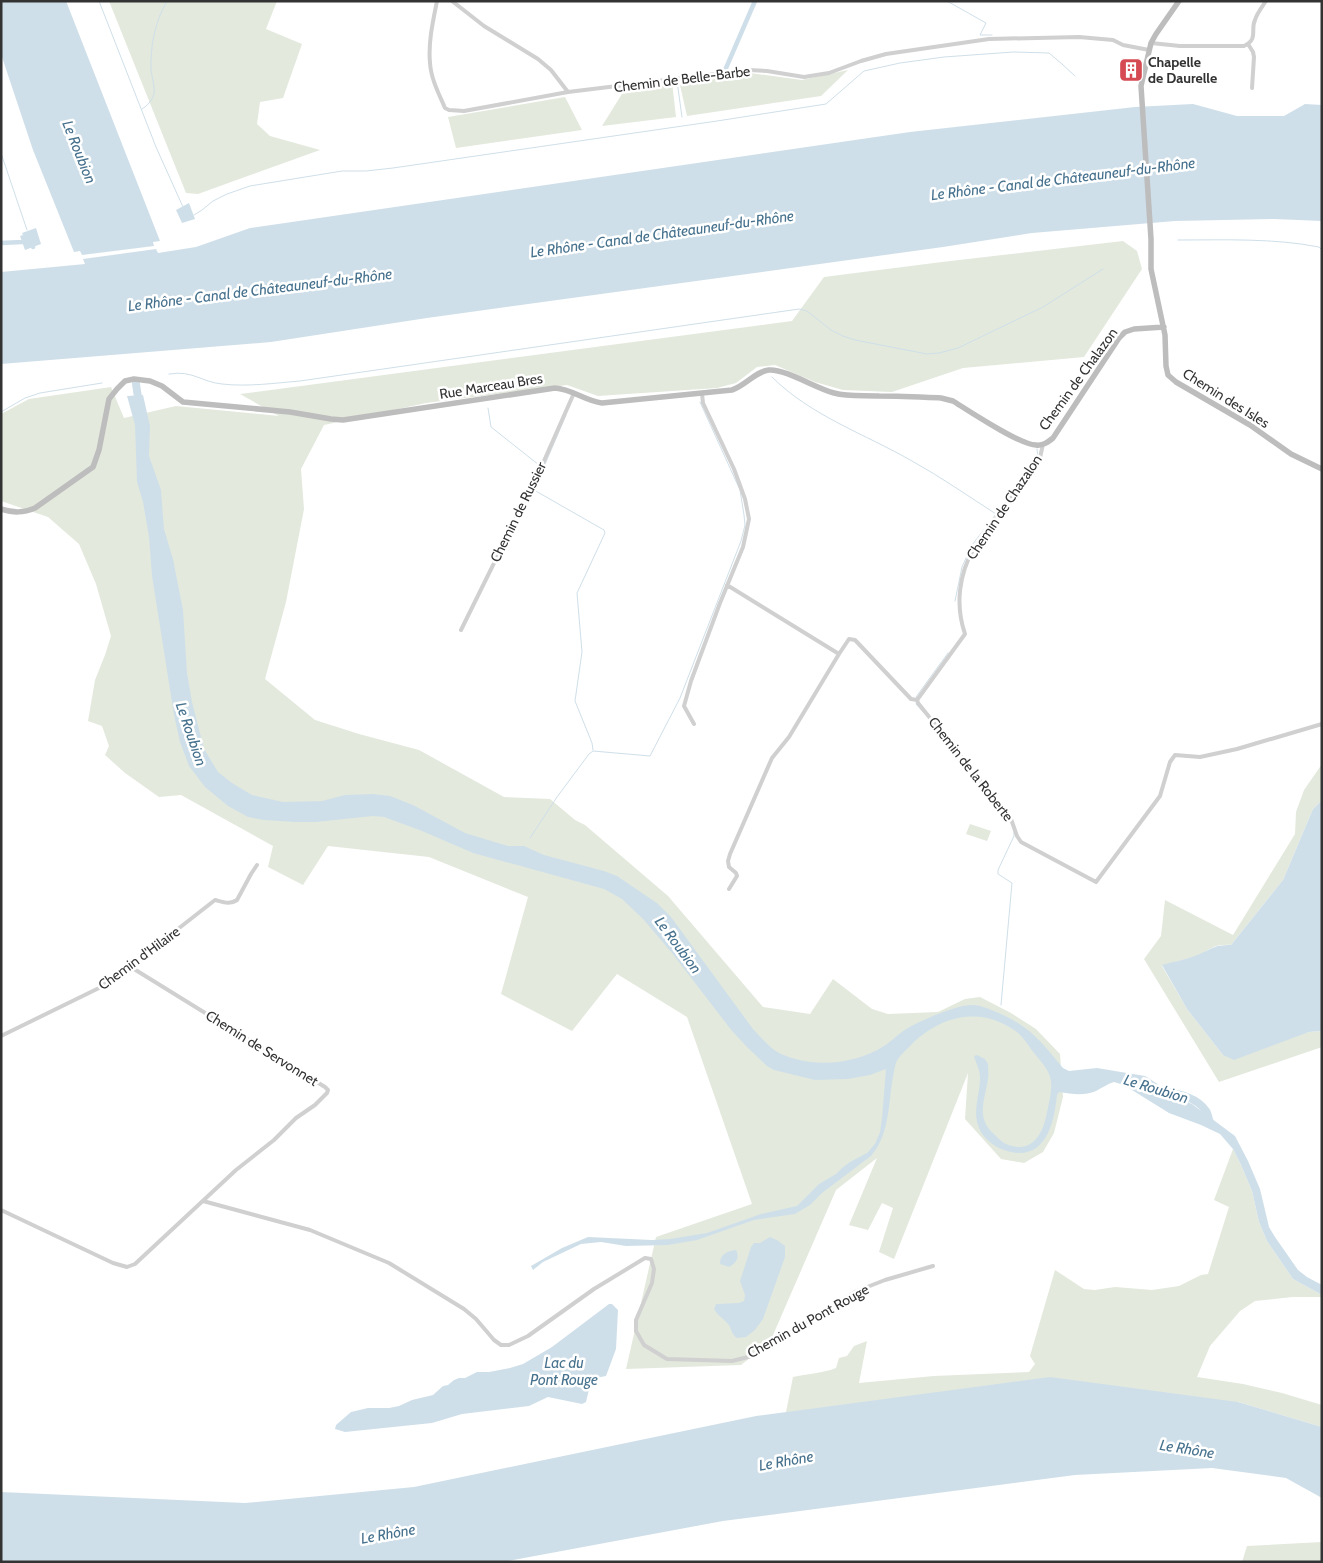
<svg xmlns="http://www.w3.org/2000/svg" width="1323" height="1563" viewBox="0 0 1323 1563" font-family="Cabin,sans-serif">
<rect width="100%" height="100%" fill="#fff"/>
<path fill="#e3e9dd" d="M109 1H277L266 29 302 44 283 98 260 102 257 124 270 136 320 150 198 194 186 193Z
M848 70 821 96 687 116 680 85 750 73 802 80Z
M672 82 676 117 602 126 625 89Z
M565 97 582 130 456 148 448 117Z
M1123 241 1137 251 1142 269 1084 357 963 368 892 392 843 390 815 382 775 365 757 367 736 383 717 388 598 396 567 385 426 403 324 425 301 469 304 509 286 602 265 679 315 720 359 734 419 750 504 797 550 799 575 820 585 825 668 896 763 1007 810 1014 833 979 872 1009 888 1014 938 1012 965 999 980 997 1011 1013 1036 1029 1060 1054 1063 1097 1054 1133 1043 1152 1024 1163 1001 1159 965 1119 968 1073 894 1259 879 1252 893 1208 882 1203 868 1230 849 1225 877 1158 836 1190 770 1342 741 1365 626 1369 656 1237 752 1204 687 1017 617 974 572 1031 501 994 528 897 429 857 328 846 303 885 268 867 273 846 181 795 159 797 125 773 105 755 109 746 102 726 88 721 95 680 105 655 111 636 96 584 79 544 48 517 1 501V414L29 399 111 387 124 418 176 406 279 416 240 394 792 321 824 277 942 262Z
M1322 764V800L1313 809 1283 880 1231 945C1213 944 1212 949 1197 956 1186 960 1174 961 1162 966L1187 1009 1223 1055 1309 1032 1322 1031V1047L1219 1082 1144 959 1161 936 1165 900 1233 935 1295 834 1296 812 1304 790Z
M970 824 991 831 987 841 966 834Z
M1233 1149 1241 1165 1252 1191 1259 1222 1267 1241 1293 1279 1322 1295V1297H1292L1255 1301 1240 1311 1210 1346 1197 1377 1243 1384 1282 1393 1322 1405V1427L1238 1402 786 1412 793 1377C806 1374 824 1373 836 1368L839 1358 847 1356 854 1346 867 1341 859 1383 934 1376 1029 1372 1035 1364 1030 1356 1055 1270 1084 1289 1095 1290 1115 1287 1152 1290 1179 1286 1201 1275 1208 1274 1229 1207 1214 1200Z
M1322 1542V1562H1242L1247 1546Z"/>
<path fill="#cfdfe9" d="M1 1H66L160 241 153 242 154 246 82 255 80 251 74 252 33 150 1 54Z
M1193 104 1237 116H1284L1305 104 1322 105V221L1274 219 1175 221 1032 233 943 247 427 318 271 342 1 364V272L85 264 83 259 156 249 158 253 196 247 250 228 910 132 1135 107Z
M189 203 195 219 182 223 176 210Z
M36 228 41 244 25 250 20 236 23 235 22 233Z
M143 395 150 426 149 456 161 490 164 529 173 559 183 610 187 673 192 702 204 749 218 772 232 783 252 795 283 802 322 801 345 795 373 794 390 796 413 805 465 833 508 846H524L544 855 604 871 617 876 645 895 657 903 671 917 753 1029C761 1037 770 1049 781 1054 813 1068 854 1065 884 1046 892 1041 899 1033 908 1028 922 1020 956 1005 972 1005 979 1005 987 1008 994 1011 1029 1025 1040 1040 1063 1068L1069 1071 1097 1068 1145 1076 1183 1100 1192 1104 1235 1136 1248 1161 1260 1189 1269 1227 1275 1237 1298 1270 1307 1277 1322 1285V1295L1293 1279 1267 1241 1259 1222 1252 1191 1241 1165 1233 1149 1220 1134 1201 1125 1169 1113 1124 1085 1114 1082C1107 1084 1102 1088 1096 1091 1084 1096 1072 1094 1059 1092L1057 1095C1054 1126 1044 1164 1004 1150 994 1147 983 1138 979 1128 972 1112 980 1094 980 1078 980 1069 976 1064 974 1056L977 1055 985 1059 988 1064C988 1069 989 1074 988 1079 985 1100 975 1118 995 1135 998 1138 1001 1141 1004 1143 1031 1156 1043 1135 1047 1112 1049 1102 1052 1092 1051 1082 1050 1070 1041 1062 1034 1053 1028 1045 1023 1036 1014 1030 979 1006 940 1016 911 1045 907 1050 901 1054 898 1059 895 1063 894 1072 893 1077 888 1105 890 1134 871 1156L822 1193 810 1205 795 1214 754 1220 697 1240 668 1245 626 1246 601 1242 581 1244 543 1262 533 1270 531 1266 562 1248 588 1237 652 1240 670 1239 707 1233 761 1214 797 1206 819 1184 836 1174 842 1168 850 1162 867 1153 875 1144 880 1132 882 1118 886 1069 870 1075 848 1079 815 1080 774 1070 767 1066 747 1047 732 1031 672 953 643 919 622 899 604 889 473 853 422 831 384 817 373 816 316 822H295L264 820 248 817 228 806 205 787 189 766 180 742 174 715 152 576 149 537 143 502 137 482 135 425 127 396Z
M1322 800V1031L1309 1032 1234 1060 1223 1055 1187 1009 1162 965C1174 961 1186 960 1197 955 1213 949 1212 945 1231 945L1283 880 1313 809Z
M770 1237 777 1240 785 1246V1257L763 1319 755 1330 746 1337 737 1338C731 1334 732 1329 728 1324 723 1318 718 1316 714 1309L716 1304 739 1303 744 1301 745 1295 740 1281 751 1247 754 1243H760Z
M736 1250C740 1258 736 1263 729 1267L720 1264C720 1254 727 1251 736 1250Z
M609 1304H612L618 1310 616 1349 606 1376 595 1378 591 1381 586 1402 582 1404 548 1397 529 1406 462 1414 432 1423 345 1432 335 1429 336 1425 351 1412 368 1408H389L399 1406 412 1400 433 1395 443 1386 448 1385 454 1380 459 1378H465L477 1372H489L510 1368 523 1364 552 1347Z
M1050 1377 1238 1402 1322 1427V1498L1286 1478 1212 1468 1075 1475 723 1521 502 1562H1V1492L245 1503 414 1487 756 1416Z"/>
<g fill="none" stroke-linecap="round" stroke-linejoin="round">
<path stroke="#cfdfe9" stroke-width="1" d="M99 1 156 147 183 207
M947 1 986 23 980 35H992
M142 109C147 106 152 101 154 94 155 87 152 77 151 70 150 47 155 21 167 1
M682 117 677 81 723 75
M1 153 27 230
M194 215 202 210 213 201 227 194 250 186 342 171H366L393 168 717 121 826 104 864 71 900 63 944 57 1013 52 1049 53 1062 64 1075 76
M1178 240C1225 240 1273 238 1319 247L1322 250
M169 374C193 370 201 382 222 384 248 387 275 383 300 381L799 309 807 311 831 330 843 336 855 340 927 354 939 353 958 348 1043 307 1103 269
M772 377C811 416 865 434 912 461 941 477 968 496 996 514L972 545 962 567 955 601
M488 408 491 427 539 465
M1 412 25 398 40 393 102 383
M566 415 534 490 604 530 605 533 577 593 582 652 575 701 592 743 593 750
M1037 449 1038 458
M916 697 948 653
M916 704 924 713
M967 767 976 779
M978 781 999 808
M530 838 557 797 589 754 593 751 650 756 680 698 741 541 745 525 744 515 740 490 700 402
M1001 1005 1012 883 998 874V870L1014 836V832"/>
<path stroke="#cfdfe9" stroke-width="4.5" d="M726 68 755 1
M1 243 22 242 31 240 33 247"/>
<path stroke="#cfdfe9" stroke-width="8" d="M136 384 139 404
M1163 1091C1178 1094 1197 1097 1206 1111 1208 1114 1209 1120 1210 1123L1211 1124"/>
<path stroke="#d0d0d0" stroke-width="4" d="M437 1C433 21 428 43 430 63 431 79 439 94 445 108L449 110 464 111 568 92
M452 1 484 26 538 59 551 70 568 92 748 70 767 71 804 77 829 73 861 61 886 54 989 39 1079 37 1113 40 1123 45 1149 50
M1151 43 1180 46H1244C1259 39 1250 30 1255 20 1257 13 1262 7 1266 1
M1248 44 1253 52 1254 57 1252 88
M727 585 839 654 849 639 855 640 911 699 917 700 965 634C955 605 959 574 974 548L1040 458 1043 444
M461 630 540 470 574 393
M917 700 918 703 1011 819 1017 836 1021 842 1096 882 1160 796 1170 762 1175 755 1200 757 1237 749 1322 724
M694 724 684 706 691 681 720 603 743 547 749 519 745 499 734 469 703 403 702 394
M729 889 737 876 736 873 729 867 728 861 730 854 772 758 789 737 839 654
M1 1036 99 988 137 961 215 900C223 902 230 905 237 900L251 874 257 865
M203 1201 310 1230 389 1263 464 1309 476 1319 494 1340 501 1345H509L528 1336 594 1289 645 1258 651 1259 654 1269 652 1283 636 1320V1331L644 1345 667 1359 732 1361 752 1356 857 1291 885 1280 933 1266
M1 1210 113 1263 127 1267 135 1264 236 1170 274 1140 296 1118 315 1105 327 1093 328 1090 325 1087 134 969 128 967"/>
<path stroke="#bdbdbd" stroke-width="5.5" d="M1179 1 1156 34 1151 43 1141 86 1151 239V269L1165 335 1166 366 1168 375 1176 382 1250 425 1291 454 1322 469
M1 509C14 513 23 513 35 508L93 467 99 450 109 399 117 389 125 381 134 379 150 381 162 386 183 402 290 412 331 419 343 420 555 388C572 389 585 401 602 403L732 390C745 386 756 371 769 370 786 369 815 388 834 393 849 397 864 395 879 396 900 396 920 397 941 398L953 401C969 411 1020 445 1036 445 1043 446 1048 442 1053 438L1119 338 1125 332 1134 329 1164 327"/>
</g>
<defs>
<symbol id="building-square" viewBox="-11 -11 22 22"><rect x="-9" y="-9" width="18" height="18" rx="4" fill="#d54a53" stroke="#fff"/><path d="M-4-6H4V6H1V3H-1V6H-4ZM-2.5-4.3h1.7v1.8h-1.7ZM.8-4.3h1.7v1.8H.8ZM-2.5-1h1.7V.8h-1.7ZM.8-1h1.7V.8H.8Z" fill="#fff"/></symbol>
</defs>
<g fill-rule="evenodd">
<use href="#building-square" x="1117" y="56" width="28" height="28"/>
</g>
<g text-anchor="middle" stroke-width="5" stroke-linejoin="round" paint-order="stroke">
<g font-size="14" font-weight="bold" fill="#333" stroke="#fff" text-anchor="start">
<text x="1148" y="67">Chapelle<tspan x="1148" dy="16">de Daurelle</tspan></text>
</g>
<g font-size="14" fill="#333" stroke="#fff">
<text transform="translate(682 79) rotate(-7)" y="5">Chemin de Belle-Barbe</text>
<text transform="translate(1078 379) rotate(-54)" y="5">Chemin de Chalazon</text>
<text transform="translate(491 386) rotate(-9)" y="5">Rue Marceau Bres</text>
<text transform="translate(1226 398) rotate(32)" y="5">Chemin des Isles</text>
<text transform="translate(1004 507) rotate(-56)" y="5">Chemin de Chazalon</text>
<text transform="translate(518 512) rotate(-64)" y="5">Chemin de Russier</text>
<text transform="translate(971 769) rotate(52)" y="5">Chemin de la Roberte</text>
<text transform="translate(139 958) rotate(-36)" y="5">Chemin d'Hilaire</text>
<text transform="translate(262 1048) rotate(32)" y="5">Chemin de Servonnet</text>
<text transform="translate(808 1321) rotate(-29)" y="5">Chemin du Pont Rouge</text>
</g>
<g font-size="15" font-style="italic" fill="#47728e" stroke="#fff">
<text transform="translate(79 152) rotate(68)" y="5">Le Roubion</text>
<text transform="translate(1063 179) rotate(-7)" y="5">Le Rhône - Canal de Châteauneuf-du-Rhône</text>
<text transform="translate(662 234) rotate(-8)" y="5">Le Rhône - Canal de Châteauneuf-du-Rhône</text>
<text transform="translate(260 290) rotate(-7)" y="5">Le Rhône - Canal de Châteauneuf-du-Rhône</text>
<text transform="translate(191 734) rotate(71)" y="5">Le Roubion</text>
<text transform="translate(678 945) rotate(53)" y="5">Le Roubion</text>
<text transform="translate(1156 1089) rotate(17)" y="5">Le Roubion</text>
<text x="564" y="1368">Lac du<tspan x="564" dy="17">Pont Rouge</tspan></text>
<text transform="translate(1187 1449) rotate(9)" y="5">Le Rhône</text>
<text transform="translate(786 1461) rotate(-10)" y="5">Le Rhône</text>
<text transform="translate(388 1534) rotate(-10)" y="5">Le Rhône</text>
</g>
</g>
<rect width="1323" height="1563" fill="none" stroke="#333333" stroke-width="5"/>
</svg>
